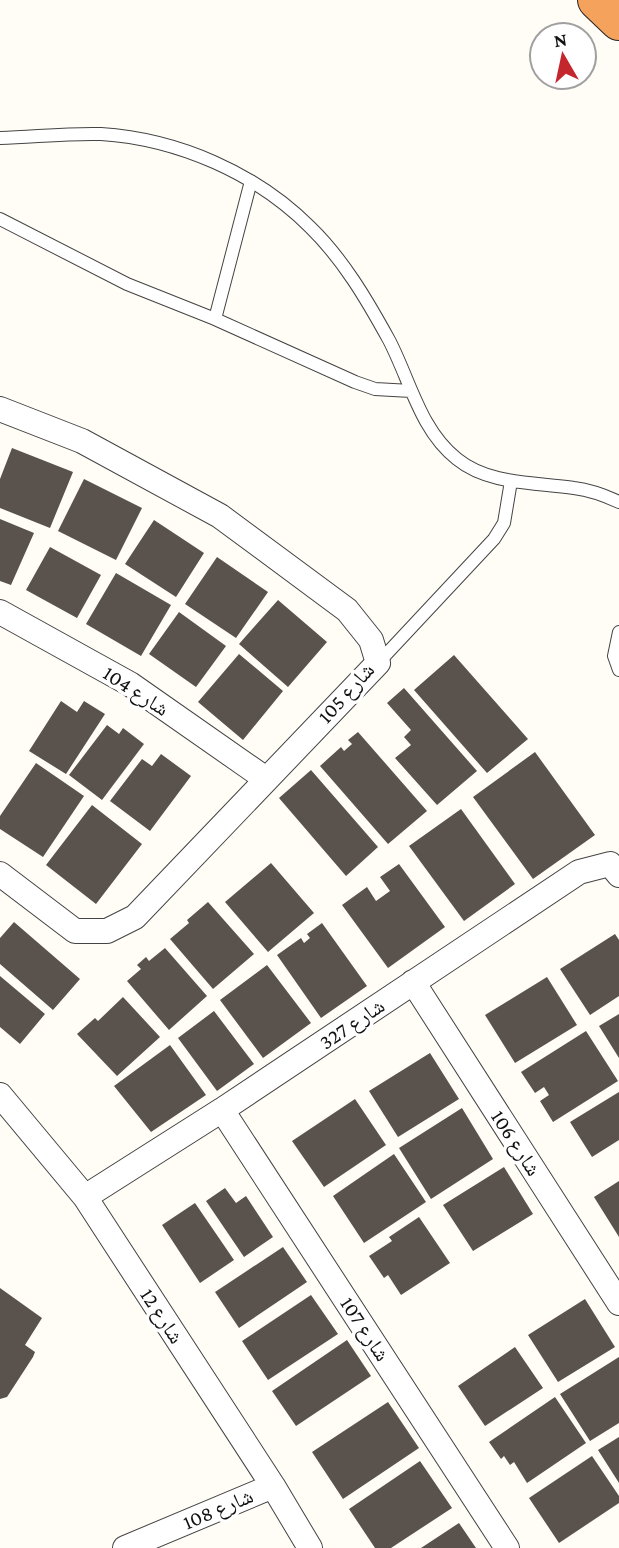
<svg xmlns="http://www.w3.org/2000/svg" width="619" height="1548" viewBox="0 0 619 1548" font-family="'Crimson Pro','Noto Naskh Arabic',serif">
<rect width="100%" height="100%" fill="#fffdf5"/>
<path fill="#5a524d" d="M12 448 73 472 50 528 0 508V479Z
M84 479 142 508 116 560 58 531Z
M0 519 34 533 11 585 0 581Z
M154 520 204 553 176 597 125 564Z
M50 547 101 575 77 618 26 590Z
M217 557 268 592 236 638 185 604Z
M116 573 171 605 141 656 86 624Z
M278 600 327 642 288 687 239 644Z
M179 612 226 646 196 687 149 654Z
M239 654 283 691 243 740 198 702Z
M454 655 528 739 487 773 414 690Z
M404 688 477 771 437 805 395 758 411 745 404 737 411 730 387 703Z
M61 701 77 712 84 701 105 714 66 774 29 751Z
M107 725 119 734 123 728 144 744 102 800 69 775Z
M358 732 427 811 388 844 320 766 341 747 344 751 352 744 348 740Z
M535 752 595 835 533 879 473 797Z
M161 754 191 776 150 831 110 801 142 759 152 766Z
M36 763 84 796 43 857 0 829V816Z
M311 770 378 847 346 876 279 798Z
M92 805 142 844 96 904 46 865Z
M461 809 515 884 464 921 409 846Z
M271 863 314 913 268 952 225 902Z
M399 864 445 927 388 968 342 905 367 887 376 901 390 891 380 877Z
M208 902 254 954 213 989 170 939 189 923 187 920Z
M14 922 80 979 53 1010 0 964V938Z
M322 923 367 986 321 1018 277 955 301 938 304 943 310 938 307 934Z
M615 934 619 940V996L590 1015 560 969Z
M165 948 207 996 169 1030 127 981 141 969 137 965 146 957 149 961Z
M267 965 311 1023 263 1058 220 1000Z
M0 976 45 1014 20 1044 0 1027Z
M547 977 577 1025 515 1063 485 1015Z
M123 997 160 1037 117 1076 77 1034 95 1018 98 1021Z
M214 1011 254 1064 217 1091 178 1038Z
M619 1014V1058L599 1026Z
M586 1031 618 1081 553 1122 540 1101 549 1095 544 1087 535 1093 521 1072Z
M170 1045 206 1095 151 1132 114 1086Z
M430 1053 459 1099 398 1137 369 1091Z
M619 1092V1140L592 1157 570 1122Z
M355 1099 386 1145 324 1187 292 1141Z
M462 1108 493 1159 431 1199 399 1148Z
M394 1154 426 1202 364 1243 333 1196Z
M504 1167 533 1214 473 1251 443 1205Z
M619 1181V1237L594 1197Z
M225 1188 236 1203 246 1196 273 1237 244 1257 206 1201Z
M195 1203 234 1260 200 1283 162 1225Z
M419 1217 450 1263 401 1295 388 1275 384 1278 369 1256 392 1241 389 1237Z
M283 1247 307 1282 239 1328 215 1292Z
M0 1288 42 1318 25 1345 35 1352 33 1357 7 1397 0 1399Z
M311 1295 338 1334 268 1380 242 1341Z
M585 1299 615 1347 558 1382 528 1335Z
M347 1340 371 1376 296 1426 272 1391Z
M515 1347 543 1388 485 1426 458 1386Z
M619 1357V1423L590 1441 560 1394Z
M555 1397 586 1443 527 1483 514 1462 510 1465 504 1456 501 1459 489 1442Z
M388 1402 419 1448 343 1499 312 1452Z
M619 1437V1483L598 1450Z
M592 1456 619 1496V1503L559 1543 529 1498Z
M420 1461 452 1508 391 1548H375L349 1509Z
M459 1523 476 1548H421Z"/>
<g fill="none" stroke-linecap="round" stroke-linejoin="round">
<defs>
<path id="service" d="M0 138C34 137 67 133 101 134 178 139 256 173 310 227 343 259 367 300 389 340 410 380 420 430 457 459 489 485 535 482 574 488 590 490 604 495 619 502
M0 219 127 284 215 319 355 382 375 389 411 391
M215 319 251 181
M619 632 614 656 619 670
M378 663 494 539 504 523 511 481"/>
<path id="minor" d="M0 409 82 441 220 516 347 610 371 640 378 663 135 917 107 931H75L0 874
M0 612 130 684 266 779
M413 982 619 1303
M0 1095 85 1197 273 1486 310 1548
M222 1110 507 1548
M85 1197 222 1110 579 872 610 864 619 875
M125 1548 273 1486"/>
<path id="motorway" d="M597 0 619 21"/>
</defs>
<use href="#service" stroke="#444" stroke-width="14"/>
<use href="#minor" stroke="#444" stroke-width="26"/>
<use href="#motorway" stroke="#222" stroke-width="40"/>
<use href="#service" stroke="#fff" stroke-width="12"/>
<use href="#minor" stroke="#fff" stroke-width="24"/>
<use href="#motorway" stroke="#f5a25d" stroke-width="38"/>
</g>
<g text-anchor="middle" stroke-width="7" stroke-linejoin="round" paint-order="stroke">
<g font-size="21" fill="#111" stroke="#fff">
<text transform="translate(136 691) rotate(33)" y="7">شارع 104</text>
<text transform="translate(346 693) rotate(-48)" y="7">شارع 105</text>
<text transform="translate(352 1024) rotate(-34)" y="7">شارع 327</text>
<text transform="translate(516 1143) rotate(57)" y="7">شارع 106</text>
<text transform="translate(162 1316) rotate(57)" y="7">شارع 12</text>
<text transform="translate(365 1329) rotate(57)" y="7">شارع 107</text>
<text transform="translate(218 1509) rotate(-23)" y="7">شارع 108</text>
</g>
</g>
<g transform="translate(563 56) rotate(351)"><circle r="33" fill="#ffffff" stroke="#a0a0a0" stroke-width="2"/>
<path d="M0-5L12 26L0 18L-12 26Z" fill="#c4262e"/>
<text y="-10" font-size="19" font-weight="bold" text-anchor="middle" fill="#111111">N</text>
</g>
</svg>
